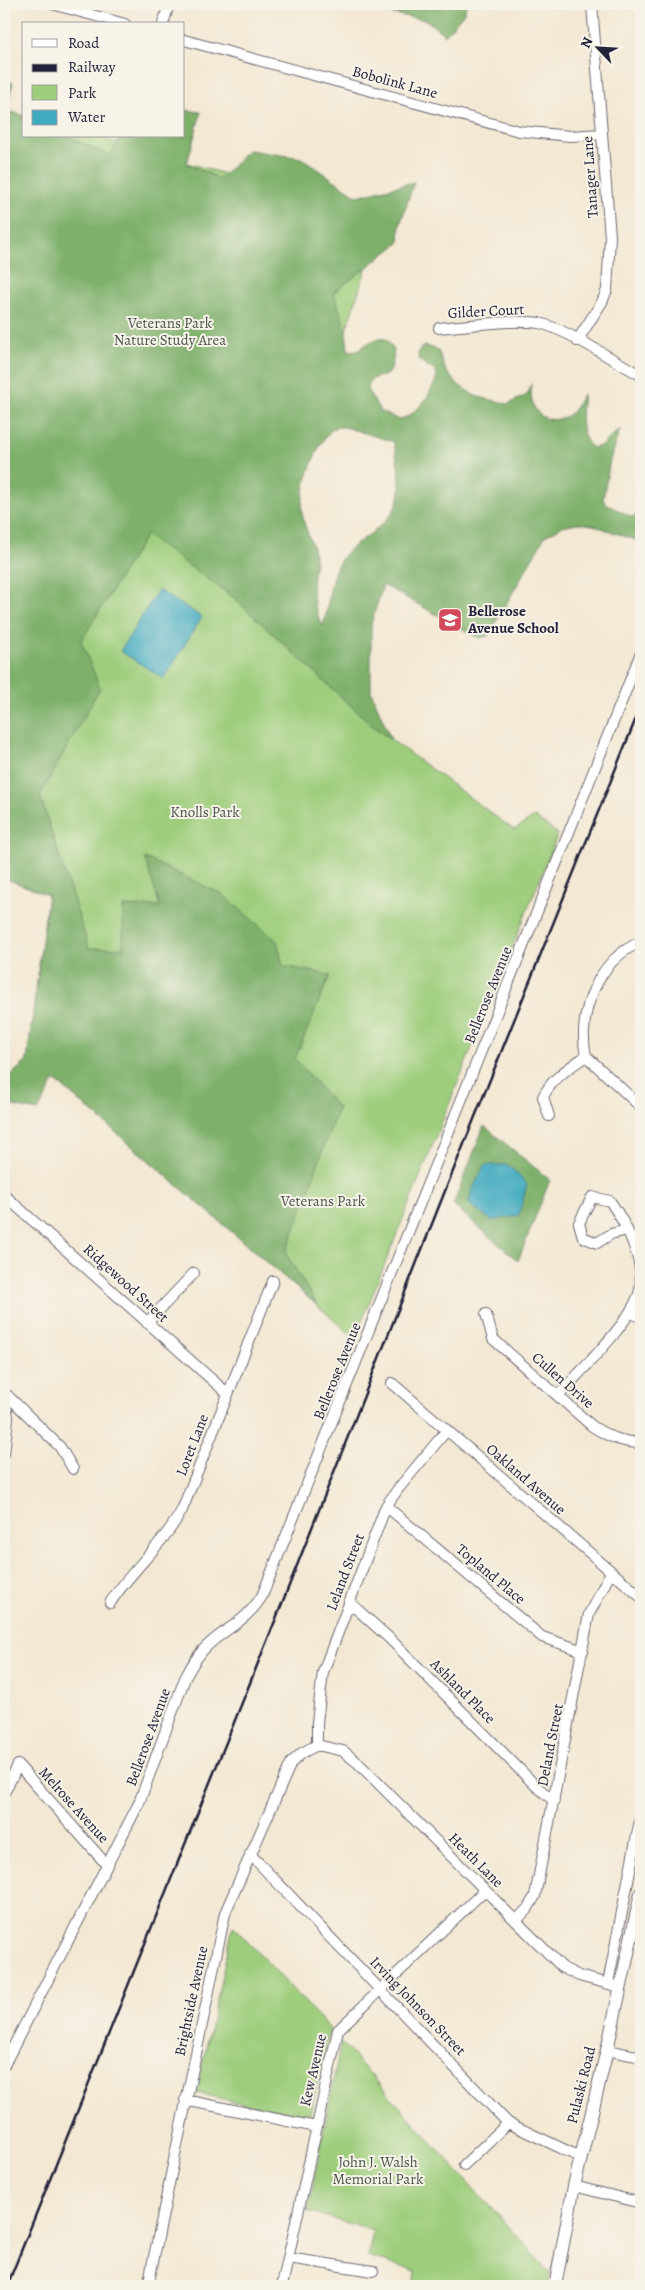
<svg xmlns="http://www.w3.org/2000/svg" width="645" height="2290" viewBox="0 0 645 2290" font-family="Alegreya,serif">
<rect width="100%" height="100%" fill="#f7f3e8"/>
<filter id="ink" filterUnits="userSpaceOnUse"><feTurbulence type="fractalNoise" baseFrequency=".02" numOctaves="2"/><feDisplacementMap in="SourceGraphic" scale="10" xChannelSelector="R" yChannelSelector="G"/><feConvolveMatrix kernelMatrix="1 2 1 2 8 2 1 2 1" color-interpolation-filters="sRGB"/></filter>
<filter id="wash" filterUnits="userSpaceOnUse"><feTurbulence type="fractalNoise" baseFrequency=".0096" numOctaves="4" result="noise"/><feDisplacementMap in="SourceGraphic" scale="20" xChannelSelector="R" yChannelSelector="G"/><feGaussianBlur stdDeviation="1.12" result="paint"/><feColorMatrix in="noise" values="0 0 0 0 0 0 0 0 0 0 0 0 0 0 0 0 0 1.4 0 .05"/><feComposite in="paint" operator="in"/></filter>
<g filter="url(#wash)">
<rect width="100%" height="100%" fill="#f3e8d3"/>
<path fill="#9ecd7b" stroke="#60785b" d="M4 110 24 115V136H95L382 220 253 615 375 728 514 830 534 817 558 834 355 1338 54 1079 27 1061 48 894 4 878Z
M233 1926 330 2029 309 2118 196 2093Z
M341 2042 551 2274 548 2286H414L416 2272 368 2256 373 2231 308 2211Z"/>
<path fill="#7eb06b" stroke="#506953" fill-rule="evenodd" d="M374 4H467L464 13 445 35 426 20 381 12Z
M4 80 13 83 6 111 24 118V136H66L110 155 122 136H184V110L201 112 187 164 220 179 248 150 302 158 357 196 414 182 400 225 399 243 334 292 346 331 348 350 357 351C367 344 374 337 386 339L394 350C393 358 393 373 384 376 377 377 375 377 369 382L368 391 381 412 400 420C419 412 430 396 437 377L435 371 419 360 418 353 421 348 426 346 438 350 446 371 457 384 475 396 508 404 527 395 531 384C531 391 531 401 534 407 542 423 561 423 573 411 577 406 580 399 583 394 581 412 578 433 592 448L601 446 620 429 610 460 603 499 606 504 632 517 641 512V542L593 525 577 523 563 526 545 536 488 636 479 638 383 585 371 624V691L391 739 375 728 234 598 146 535 81 641 100 688 40 796 89 948H123V907L160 906 145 858 222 894 277 941 283 966 330 975 295 1059 338 1108 286 1253 317 1305 55 1080 38 1111 4 1104V1081L27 1061 48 895 4 878ZM336 427H345L394 442C401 485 410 505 370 534 356 544 345 551 337 566 329 582 329 608 323 626 314 610 311 594 313 575 313 569 316 564 315 559 314 543 303 527 302 511 301 489 317 437 336 427Z
M484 1126 550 1180 518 1261 453 1205Z"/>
<path fill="#40aabf" stroke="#31667d" d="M158 590 202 617 164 679 120 651Z
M485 1165H508L527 1184 519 1215 492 1221 469 1204 471 1192Z"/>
</g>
<g filter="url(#ink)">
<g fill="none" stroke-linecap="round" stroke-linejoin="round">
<defs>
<path id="minor" d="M52 4 125 24
M163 24 169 4
M184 40 519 131 570 136 601 134
M439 328C468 326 511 319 539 323 567 329 613 361 641 375
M577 341 602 302 607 290 610 237 592 4
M586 1056C577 1013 598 959 641 942
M586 1056 641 1107
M549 1116 543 1097C552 1078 569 1068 586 1056
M4 1195 228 1394
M631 1313 641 1317
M486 1314 493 1339 592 1426C609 1437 621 1442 641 1443
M147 1323 194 1273
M392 1383 641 1597
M4 1392 60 1447 73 1469
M4 1396 8 1417 4 1454
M558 1396C581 1370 633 1321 640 1290 645 1260 626 1224 610 1201L592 1197 579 1223 583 1237 597 1243 611 1234 627 1230
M386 1506 542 1637 583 1651
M349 1602 390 1639 536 1786 554 1801
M110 1603C131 1570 163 1545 182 1510L273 1281
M317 1745 343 1751 358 1763 563 1968 579 1976 620 1987
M317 1745V1722L323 1672 386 1506 398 1489 447 1430
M4 1793 18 1765 107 1865
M250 1854 508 2123 580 2157
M516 1921 528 1908 535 1896 589 1614 611 1572
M608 1983 641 1815
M607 2050 641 2057
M4 2065 139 1803 185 1678C191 1667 197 1655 207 1646 228 1626 245 1623 262 1596L641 653
M185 2100 316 2127
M464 2165 508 2123
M574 2186 641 2203
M288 2258 373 2271
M148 2286 225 1913 291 1763 302 1753 317 1745
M282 2286 338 2030 485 1890"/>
<path id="major" d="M555 2286 574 2186 607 2050 641 1893"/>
</defs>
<use href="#minor" stroke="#6b6770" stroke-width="12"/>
<use href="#major" stroke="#6b6770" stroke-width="14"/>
<use href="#minor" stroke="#fff" stroke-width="10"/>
<use href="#major" stroke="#fff" stroke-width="12"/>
<path stroke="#22223b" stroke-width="2.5" d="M7 2286 279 1611 445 1191 641 706"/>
</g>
</g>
<defs>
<symbol id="school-square" viewBox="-11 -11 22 22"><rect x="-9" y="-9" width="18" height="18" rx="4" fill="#d1495b" stroke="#f7f3e8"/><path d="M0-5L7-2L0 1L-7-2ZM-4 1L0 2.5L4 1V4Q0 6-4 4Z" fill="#fff"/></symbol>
</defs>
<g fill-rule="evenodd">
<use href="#school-square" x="436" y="606" width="28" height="28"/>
</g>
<g text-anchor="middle" stroke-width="4" stroke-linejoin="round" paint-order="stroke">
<g font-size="15" fill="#22223b" stroke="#f7f3e8">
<text transform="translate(395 82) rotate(15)" y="5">Bobolink Lane</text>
<text transform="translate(590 177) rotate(-94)" y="5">Tanager Lane</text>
<text transform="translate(486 311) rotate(-3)" y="5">Gilder Court</text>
<text transform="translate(488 995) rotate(-68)" y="5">Bellerose Avenue</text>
<text transform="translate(126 1283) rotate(42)" y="5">Ridgewood Street</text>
<text transform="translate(337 1371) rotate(-68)" y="5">Bellerose Avenue</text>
<text transform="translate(563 1380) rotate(41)" y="5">Cullen Drive</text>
<text transform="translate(192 1445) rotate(-69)" y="5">Loret Lane</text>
<text transform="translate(526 1479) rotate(41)" y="5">Oakland Avenue</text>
<text transform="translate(345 1572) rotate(-69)" y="5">Leland Street</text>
<text transform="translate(491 1574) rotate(40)" y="5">Topland Place</text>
<text transform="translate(463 1691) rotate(45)" y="5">Ashland Place</text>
<text transform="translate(148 1737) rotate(-70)" y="5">Bellerose Avenue</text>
<text transform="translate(550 1745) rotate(-79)" y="5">Deland Street</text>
<text transform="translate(74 1805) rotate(48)" y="5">Melrose Avenue</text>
<text transform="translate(476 1860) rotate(45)" y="5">Heath Lane</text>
<text transform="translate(191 2001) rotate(-78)" y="5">Brightside Avenue</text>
<text transform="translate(418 2006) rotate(46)" y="5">Irving Johnson Street</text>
<text transform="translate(313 2070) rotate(-77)" y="5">Kew Avenue</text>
<text transform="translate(581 2085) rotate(-76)" y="5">Pulaski Road</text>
</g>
<g font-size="15" fill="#47554e" stroke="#f7f3e8">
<text x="170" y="328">Veterans Park<tspan x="170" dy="17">Nature Study Area</tspan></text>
<text x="205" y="817">Knolls Park</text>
<text x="323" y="1206">Veterans Park</text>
<text x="378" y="2167">John J. Walsh<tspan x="378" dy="17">Memorial Park</tspan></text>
</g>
<g font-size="15" font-weight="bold" fill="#22223b" stroke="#f7f3e8" text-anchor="start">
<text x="468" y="616">Bellerose<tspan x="468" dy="17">Avenue School</tspan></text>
</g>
</g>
<rect width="645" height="2290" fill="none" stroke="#f7f3e8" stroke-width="20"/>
<rect x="22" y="22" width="162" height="115" fill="#f7f3e8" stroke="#a29fa3"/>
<rect x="32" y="39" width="25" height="8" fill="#ffffff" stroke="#a29fa3"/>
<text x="68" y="48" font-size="15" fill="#22223b">Road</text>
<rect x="32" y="64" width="25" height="8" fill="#22223b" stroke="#a29fa3"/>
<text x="68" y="72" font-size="15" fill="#22223b">Railway</text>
<rect x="32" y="85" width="25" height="15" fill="#9ecd7b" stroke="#a29fa3"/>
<text x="68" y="98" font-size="15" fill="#22223b">Park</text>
<rect x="32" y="110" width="25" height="15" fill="#40aabf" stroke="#a29fa3"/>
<text x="68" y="122" font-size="15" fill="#22223b">Water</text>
<g transform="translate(598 48) rotate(295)" stroke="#f7f3e8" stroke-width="4" paint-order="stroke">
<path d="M0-4L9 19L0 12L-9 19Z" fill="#22223b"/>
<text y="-8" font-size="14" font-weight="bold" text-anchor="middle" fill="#22223b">N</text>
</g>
</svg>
